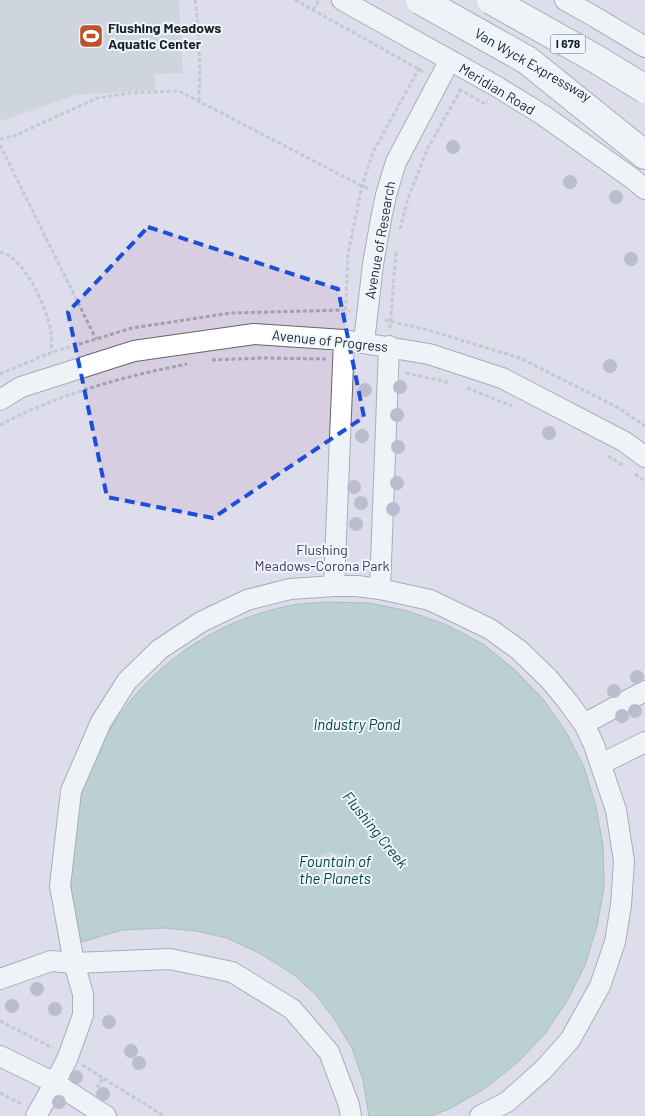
<svg xmlns="http://www.w3.org/2000/svg" width="645" height="1116" viewBox="0 0 645 1116" font-family="Barlow,sans-serif">
<rect width="100%" height="100%" fill="#e1eaf2"/>
<path fill="#d7cee2" d="M0 0H645V1116H0Z"/>
<path fill="#89b2a8" stroke="#698680" d="M329 602 369 603 408 611 447 625 483 644 515 670 543 699 566 732 584 767 596 807 603 846 604 887 597 926 585 965 567 1001 544 1035 517 1063 484 1089 449 1109 431 1116H369L363 1080 352 1048 335 1020 316 995 293 974 261 954 227 938 197 931 164 928 122 930 81 942C79 930 76 917 73 905 69 882 70 844 74 822 76 814 78 807 80 800 107 700 187 627 288 606 301 603 316 603 329 602Z"/>
<path fill="#b9bcc6" d="M0 0H179L183 73 154 74 155 90 76 95 0 121Z
M330 852 341 854 351 862 355 873 354 880 350 885 341 888 333 887 325 883 320 878 317 871 316 861 322 854Z"/>
<g fill="none" stroke-linecap="round" stroke-linejoin="round">
<defs>
<path id="minor" d="M342 0 496 86 543 115 633 179 645 189
M565 0 595 17 645 47
M364 342 373 264 381 219 386 195 396 162 450 60
M0 400 21 387 134 351 254 334 344 340 429 354 502 378 625 442 645 457
M334 586 344 340
M380 589 389 346
M584 724 645 691
M601 764 645 742
M0 979 51 961 74 963 170 959 232 972 292 1009 329 1052 349 1105 351 1116
M0 1056 55 1083 106 1116
M36 1116 55 1083 68 1057 83 1015V994L74 963 60 886 71 791 101 722 127 681 160 649 201 622 247 600 290 589 334 586H357L380 589 430 600 490 629 519 650 549 679 568 702 584 724 594 745 616 810 624 861 621 905 615 942 600 986 570 1040 543 1070 507 1102 480 1116"/>
<path id="highway" d="M527 60 645 155"/>
</defs>
<use href="#minor" stroke="#5f676d" stroke-width="22"/>
<use href="#highway" stroke="#5f676d" stroke-width="30"/>
<path stroke="#9ca3a9" stroke-width="3" stroke-dasharray="4 2.5" stroke-linecap="butt" d="M195 0C200 35 200 66 199 101
M295 0 424 72
M313 10 319 0
M459 89 485 104 487 101
M0 139 14 136 97 98 130 93 179 91 362 186 369 189
M0 145 96 339
M400 229 408 198 428 148 462 87
M0 252C3 253 8 254 11 257 29 270 48 310 51 333 52 339 51 346 52 352
M385 320 428 330 520 358 617 407 645 426
M345 323 348 254 362 186 373 152 421 65
M390 328 396 252
M212 360 263 358 326 359
M406 373 451 383
M0 374 47 354 132 328 231 313 345 310 350 311
M467 388 512 406
M0 425C58 394 122 377 187 364
M608 456 624 466
M635 474 645 481
M0 1021 53 1048
M82 1065 164 1116
M97 1088 103 1078
M0 1093 22 1104"/>
<use href="#minor" stroke="#fff" stroke-width="20"/>
<use href="#highway" stroke="#fff" stroke-width="28"/>
<defs>
<path id="highway-bridge" d="M420 0 527 60
M491 0 596 59 645 89"/>
</defs>
<use href="#highway-bridge" stroke="#5f676d" stroke-width="30" stroke-linecap="butt"/>
<use href="#highway-bridge" stroke="#fff" stroke-width="28"/>
</g>
<g fill="#8d85a1">
<circle cx="453" cy="147" r="7"/>
<circle cx="570" cy="182" r="7"/>
<circle cx="616" cy="197" r="7"/>
<circle cx="631" cy="259" r="7"/>
<circle cx="610" cy="366" r="7"/>
<circle cx="400" cy="387" r="7"/>
<circle cx="365" cy="390" r="7"/>
<circle cx="397" cy="415" r="7"/>
<circle cx="549" cy="433" r="7"/>
<circle cx="362" cy="436" r="7"/>
<circle cx="398" cy="447" r="7"/>
<circle cx="397" cy="483" r="7"/>
<circle cx="354" cy="487" r="7"/>
<circle cx="361" cy="503" r="7"/>
<circle cx="393" cy="509" r="7"/>
<circle cx="356" cy="524" r="7"/>
<circle cx="637" cy="677" r="7"/>
<circle cx="614" cy="691" r="7"/>
<circle cx="635" cy="711" r="7"/>
<circle cx="622" cy="716" r="7"/>
<circle cx="37" cy="989" r="7"/>
<circle cx="12" cy="1006" r="7"/>
<circle cx="55" cy="1009" r="7"/>
<circle cx="109" cy="1022" r="7"/>
<circle cx="131" cy="1051" r="7"/>
<circle cx="139" cy="1063" r="7"/>
<circle cx="76" cy="1077" r="7"/>
<circle cx="103" cy="1094" r="7"/>
<circle cx="59" cy="1102" r="7"/>
</g>
<path d="M0 0H645V1116H0ZM148 227 338 289 364 417 213 518 107 497 68 312Z" fill="#e1eaf2" fill-opacity=".55" fill-rule="evenodd"/>
<path fill="none" stroke="#1d4ed8" stroke-width="4" stroke-dasharray="10 6" stroke-linejoin="round" d="M148 227 338 289 364 417 213 518 107 497 68 312Z"/>
<defs>
<symbol id="stadium-square" viewBox="-11 -11 22 22"><rect x="-9" y="-9" width="18" height="18" rx="4" fill="#bb5529" stroke="#eef7ff"/><path d="M0-5a6.5 5 0 1 0 0 10a6.5 5 0 1 0 0-10ZM-3.5-1.8h7v3.6h-7Z" fill="#fff"/></symbol>
</defs>
<g fill-rule="evenodd">
<use href="#stadium-square" x="77" y="22" width="28" height="28"/>
</g>
<g text-anchor="middle" stroke-width="4" stroke-linejoin="round" paint-order="stroke">
<rect fill="#eef7ff" stroke="#5c6166" stroke-width="1" x="550.5" y="34.5" width="35" height="19" rx="4"/>
<g font-size="12" font-weight="bold" fill="#1e2124">
<text x="568" y="48">I 678</text>
</g>
<g font-size="14" font-weight="bold" fill="#1e2124" stroke="#eef7ff" text-anchor="start">
<text x="108" y="33">Flushing Meadows<tspan x="108" dy="16">Aquatic Center</tspan></text>
</g>
<g font-size="14" fill="#1e2124" stroke="#eef7ff">
<text transform="translate(533 65) rotate(30)" y="5">Van Wyck Expressway</text>
<text transform="translate(497 89) rotate(31)" y="5">Meridian Road</text>
<text transform="translate(380 240) rotate(-80)" y="5">Avenue of Research</text>
<text transform="translate(330 341) rotate(6)" y="5">Avenue of Progress</text>
</g>
<g font-size="14" fill="#49335e" stroke="#eef7ff">
<text x="322" y="555">Flushing<tspan x="322" dy="16">Meadows-Corona Park</tspan></text>
</g>
<g font-size="15" font-style="italic" fill="#044238" stroke="#eef7ff">
<text x="357" y="730">Industry Pond</text>
<text transform="translate(375 830) rotate(51)" y="5">Flushing Creek</text>
<text x="335" y="867">Fountain of<tspan x="335" dy="17">the Planets</tspan></text>
</g>
</g>
</svg>
